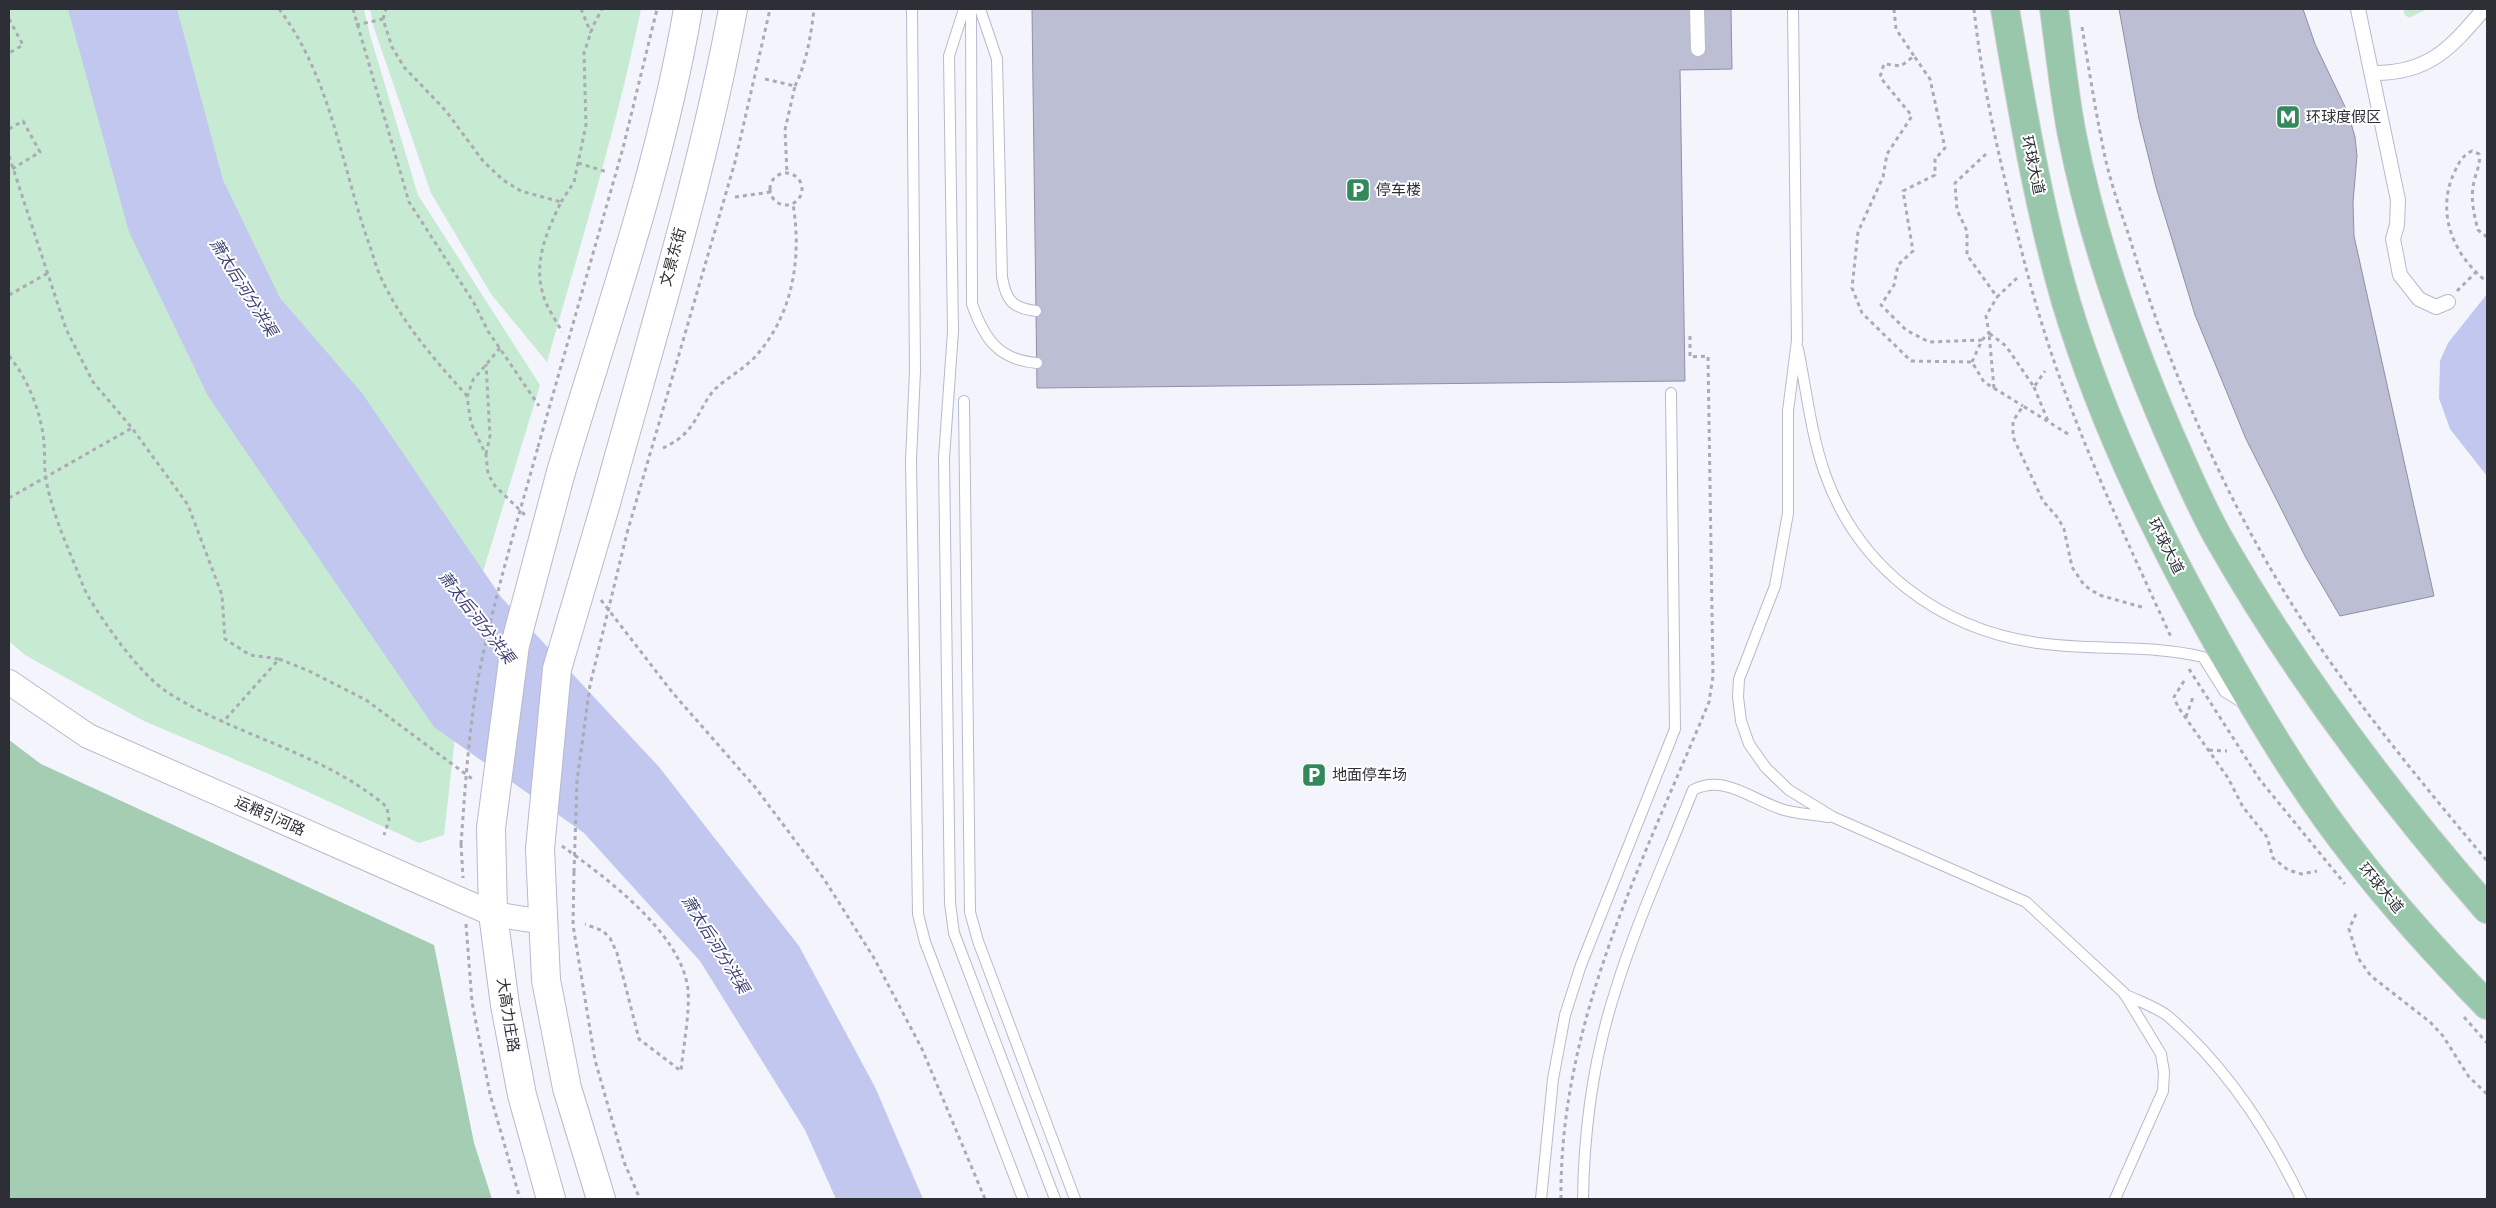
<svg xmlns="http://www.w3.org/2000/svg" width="2496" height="1208" viewBox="0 0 2496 1208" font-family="'Open Sans','Noto Sans SC',sans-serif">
<rect width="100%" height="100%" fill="#f3f4fc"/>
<path fill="#c7ead3" d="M9 9H364L370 35 418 195 540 385 468 621 444 835 419 843 269 774 144 721 25 655 9 641Z
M370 9H641C617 128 580 245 547 362L491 294 431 193 374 28Z
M2404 9H2427L2409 18 2404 14Z"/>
<path fill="#a4cdb3" d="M9 740 41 764 434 945 474 1143 492 1199H9Z"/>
<path fill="#c1c7ef" d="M68 9H177L223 180 280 298 362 393 501 597 659 767 799 946 875 1087 923 1199H836L805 1130 700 961 584 833 434 727 208 396 129 232Z
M2487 294V476L2450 429 2439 398 2440 361 2448 343Z"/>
<path fill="#bcbfd3" stroke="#8e91a4" d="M1032 9H1731L1732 69 1680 70 1685 381 1037 388Z
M2119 9H2303L2315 44 2348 113 2355 137 2357 156 2353 202 2354 236 2434 596 2340 616 2306 558 2246 439 2195 315 2156 187 2139 119Z"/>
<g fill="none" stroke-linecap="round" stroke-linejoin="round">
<defs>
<path id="service" d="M912 9 915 371 911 460 918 914 925 942 1023 1199
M964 9 949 56 953 331 944 458 950 903 954 933 1055 1199
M971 9 972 304C984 338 998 360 1037 363
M980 9 997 59 1002 277C1006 300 1012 308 1036 311
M1793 9 1797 340 1788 411V513L1775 586 1739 679 1738 697 1741 721 1749 744 1766 768 1789 790 1833 817 2026 902 2124 993 2161 1054 2164 1072 2163 1091 2115 1199
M1798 349C1806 388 1811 433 1824 471 1857 567 1939 629 2038 643 2093 651 2150 644 2203 657L2225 692 2243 703
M964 401 970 912 978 941 1075 1199
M2124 994C2138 1001 2157 1007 2169 1017 2225 1066 2269 1132 2301 1199
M1541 1199 1553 1079 1565 1015 1581 965 1675 729 1671 393
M1583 1199C1584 1129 1594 1056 1616 989 1637 921 1667 856 1693 790 1724 774 1751 799 1781 809 1795 814 1813 814 1828 817"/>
<path id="pedestrian" d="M1697 9 1698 49
M2358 9 2398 200 2397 225 2393 239 2400 275 2419 299 2436 307 2448 302
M2372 73C2428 74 2450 49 2484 9"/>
<path id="tertiary" d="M9 682 88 736 493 914 544 922"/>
<path id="secondary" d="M561 472C607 319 661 167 688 9
M606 503C651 339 702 176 733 9
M491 828 493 914 505 1005 522 1095 551 1199
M540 849 546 980 567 1088 601 1199"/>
<path id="primary" d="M2005 9C2022 108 2038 206 2066 302 2105 431 2165 551 2232 668 2269 732 2309 798 2356 857 2396 909 2441 958 2487 1005
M2054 9C2060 51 2064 94 2072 135 2092 236 2127 336 2168 431 2184 467 2199 503 2218 537 2293 669 2387 795 2487 909"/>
</defs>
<use href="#service" stroke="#b7bace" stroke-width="12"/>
<use href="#pedestrian" stroke="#b7bace" stroke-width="16"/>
<use href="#tertiary" stroke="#b7bace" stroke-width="26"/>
<use href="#secondary" stroke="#b7bace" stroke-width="30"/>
<use href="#primary" stroke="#d1d1d3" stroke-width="30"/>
<path stroke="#aaabb3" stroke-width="3" stroke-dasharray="4 4" stroke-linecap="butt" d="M279 9C330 76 341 163 368 241 373 254 376 268 382 280 403 324 435 360 467 396
M353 9 409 202 474 303 488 331 539 406
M581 9 591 33
M1894 9 1896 29 1914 56
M1974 9C1980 65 1991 121 2004 176 2016 230 2029 284 2046 337 2079 440 2126 539 2171 637
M9 19 23 45 9 53
M383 19 386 9
M356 25 383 19 392 47 404 67 446 111 483 161 503 180 521 191 561 202C547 231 533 262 543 294 546 307 556 320 562 332
M2082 27C2089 70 2096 114 2105 157 2111 184 2121 212 2130 239 2167 362 2218 483 2285 593 2343 688 2416 776 2487 861
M765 79 795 86 785 130 787 173
M795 86C807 61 811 35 814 9
M9 129 23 121 40 152 9 171
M1986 154 1955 183 1957 210 1967 231V255L1997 297 2017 278
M9 156 66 329 93 382 132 428 188 505 222 595 225 639 250 655 279 659 223 722
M578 163 607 172
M770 189a16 16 0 1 1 32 0a16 16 0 1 1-32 0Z
M735 197 771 192
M561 202 574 182 586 125 584 53 593 26 602 9
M2487 237 2478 230C2474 215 2470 197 2474 182 2476 171 2481 165 2479 154L2472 151C2463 155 2459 162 2455 171 2435 212 2453 255 2487 282
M2457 291 2476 272
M9 295 48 273
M1982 340 1989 333 1986 316 1997 297
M500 348 473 380 467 397 471 423 486 455 488 474 495 486 526 516
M9 356C28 379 41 412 44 442 45 454 44 467 46 480 52 510 63 537 75 565 79 575 83 587 88 596 106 626 139 673 167 692 237 737 323 752 387 807L389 820 384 835
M1972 362 1982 340 1929 342 1906 330 1881 305 1894 285 1898 265 1913 251 1903 191 1935 175V159L1945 148 1930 79 1914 56 1901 66 1884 64 1880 77 1912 116 1887 154 1883 177 1858 232 1852 288 1862 313 1911 361 1972 362 1984 382 2023 406
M2034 387 2048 421
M1994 388 1989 333 2006 346 2034 387 2045 371
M2068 434 2023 406 2013 421V437L2043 501 2058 518 2064 529 2072 567 2084 585 2099 595 2145 608
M538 447 623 148 657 9
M663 448C669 445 677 441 682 436 697 424 702 403 715 389 727 378 742 370 754 358 793 316 802 258 793 204
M486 454 490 436 486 364
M9 498 132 428
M627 533 735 162 770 9
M601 600 672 692 755 787 824 879 874 958 922 1049 985 1199
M279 659 309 671 366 700 475 781
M2189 669 2260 780 2345 884
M2184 681 2174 697 2178 707 2228 778 2243 807 2267 837 2273 858 2288 870 2302 874 2317 871
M2186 717 2193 697
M2209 750 2227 751
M461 844 463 878
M562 846C605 877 682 933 688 990 690 1013 683 1048 681 1071L639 1039 617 953 610 938 603 931 585 924
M574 872 573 925 595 1060 624 1162 640 1199
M2356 914 2349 929 2358 958 2371 976 2430 1022 2443 1036 2469 1077 2487 1094
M466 924 472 1002 490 1094 520 1199
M2464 1017 2487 1043
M1561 1199C1559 1023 1643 861 1709 702L1713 676 1708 356 1690 357V333"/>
<use href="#service" stroke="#fff" stroke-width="10"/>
<use href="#pedestrian" stroke="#fff" stroke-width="14"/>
<use href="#tertiary" stroke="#fff" stroke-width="24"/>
<use href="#secondary" stroke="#fff" stroke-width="28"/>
<use href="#primary" stroke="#99c7ac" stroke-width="28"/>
<defs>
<path id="secondary-bridge" d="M491 828 515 645 561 472
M540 849 557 669 606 503"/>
</defs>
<use href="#secondary-bridge" stroke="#b7bace" stroke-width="30" stroke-linecap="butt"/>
<path stroke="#aaabb3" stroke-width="3" stroke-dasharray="4 4" stroke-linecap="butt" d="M461 844C465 791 468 738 477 685 492 604 516 526 538 447
M574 872 577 781 590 685 627 533"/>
<use href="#secondary-bridge" stroke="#fff" stroke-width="28"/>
</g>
<defs>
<symbol id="metro-square" viewBox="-11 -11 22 22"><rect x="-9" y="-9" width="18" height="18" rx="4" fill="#34895c" stroke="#fff"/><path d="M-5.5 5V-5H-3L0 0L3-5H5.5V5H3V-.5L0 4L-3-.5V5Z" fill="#fff"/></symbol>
<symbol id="parking-square" viewBox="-11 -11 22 22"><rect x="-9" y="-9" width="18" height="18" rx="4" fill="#34895c" stroke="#fff"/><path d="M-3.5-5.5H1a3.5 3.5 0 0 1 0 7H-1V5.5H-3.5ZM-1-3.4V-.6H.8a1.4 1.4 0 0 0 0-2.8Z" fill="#fff"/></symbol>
</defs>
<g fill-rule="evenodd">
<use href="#metro-square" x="2274" y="103" width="28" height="28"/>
<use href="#parking-square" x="1344" y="176" width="28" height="28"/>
<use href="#parking-square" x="1300" y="761" width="28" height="28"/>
</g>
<g text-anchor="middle" stroke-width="4" stroke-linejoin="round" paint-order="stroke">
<g font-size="15" fill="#2d2e36" stroke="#fff" text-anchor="start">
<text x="2306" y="122">环球度假区</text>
<text x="1376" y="195">停车楼</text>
<text x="1332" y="780">地面停车场</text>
</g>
<g font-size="15" fill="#2d2e36" stroke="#fff">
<text transform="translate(2033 165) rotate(78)" y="5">环球大道</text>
<text transform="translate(673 257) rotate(-75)" y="5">文景东街</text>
<text transform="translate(2166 546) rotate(63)" y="5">环球大道</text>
<text transform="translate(270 816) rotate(24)" y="5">运粮引河路</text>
<text transform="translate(2381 888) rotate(50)" y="5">环球大道</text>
<text transform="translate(508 1015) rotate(81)" y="5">大高力庄路</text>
</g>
<g font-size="16" font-style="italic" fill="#3c3f72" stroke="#fff">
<text transform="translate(244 287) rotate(58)" y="6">萧太后河分洪渠</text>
<text transform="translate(477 617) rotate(52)" y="6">萧太后河分洪渠</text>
<text transform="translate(716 944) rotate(58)" y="6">萧太后河分洪渠</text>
</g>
</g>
<rect width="2496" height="1208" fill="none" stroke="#2d2e36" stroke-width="20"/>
</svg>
